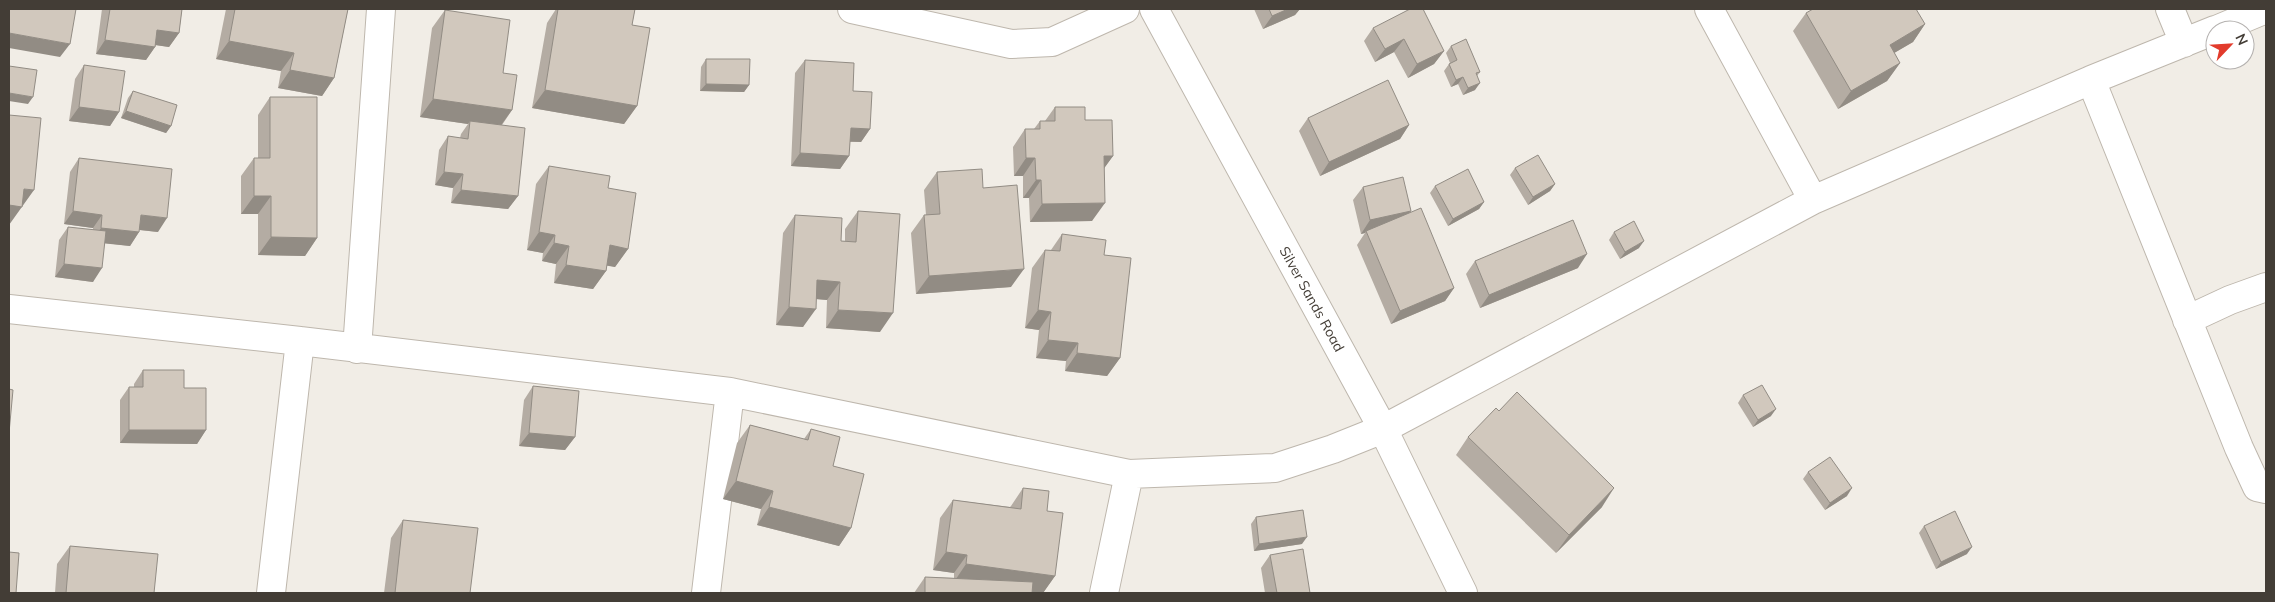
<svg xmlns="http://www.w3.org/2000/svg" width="2275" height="602" viewBox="0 0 2275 602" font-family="Mulish,sans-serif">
<rect width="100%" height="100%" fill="#f1ede6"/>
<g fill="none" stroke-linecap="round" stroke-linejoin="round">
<defs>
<path id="minor" d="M852 9 1011 44 1052 42 1125 9
M1709 9 1813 200
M2170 9 2184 43
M2216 30 2266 9
M2091 80 2239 448 2257 487 2266 489
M9 309 300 341 730 392 1129 474 1275 468 1333 449 1383 429 1813 200 2091 80 2215 30
M2187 320 2230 300 2266 287
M357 349 381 9
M271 593 300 341
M706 593 730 392
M1104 593 1129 474"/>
<path id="tertiary" d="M1154 9 1383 429 1463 593"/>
</defs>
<use href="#minor" stroke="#beb7ad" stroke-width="30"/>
<use href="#tertiary" stroke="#beb7ad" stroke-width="30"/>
<use href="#minor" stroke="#fff" stroke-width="28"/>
<use href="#tertiary" stroke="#fff" stroke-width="28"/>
</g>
<path fill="#b4aca3" d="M102 9H182L179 33 169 47 156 45 155 47 146 60 96 54Z
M226 9H348L334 78 322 96 278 88 281 71 216 59Z
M556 9H635L632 25 637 106 624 124 532 108 547 23Z
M1254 9H1300L1295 15 1263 29Z
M445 10 503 73 512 110 502 125 518 196 508 209 451 203 453 188 435 185 439 150 448 136 460 138 461 134 468 124 420 117 432 28Z
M1806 13 1925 24 1913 42 1894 53 1900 63 1887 81 1838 109 1793 31Z
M1373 28 1444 51 1434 64 1408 78 1394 52 1375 62 1364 41Z
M1451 46 1480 72 1477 76 1475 90 1463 95 1458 84 1451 87 1444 71 1449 64 1450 63 1446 53Z
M706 59 749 85 744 92 700 91 701 67Z
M805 60 853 91 870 129 861 142H850L849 156 840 169 791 166 795 73Z
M84 65 119 112 110 126 69 121 75 79Z
M133 91 171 126 166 133 121 118 128 98Z
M270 97 317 238 305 256 258 255V214H241V176L254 158H258V115Z
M1055 107 1085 120 1113 156 1104 168 1092 221 1030 222 1029 198H1023V176H1014L1013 147 1025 129H1034L1040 121H1045Z
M1308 118 1409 125 1400 139 1320 176 1299 131Z
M79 158 158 232 139 230V232L130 246 105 243 93 282 55 277 59 240 68 227 93 230V228L64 224 70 172Z
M549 166 608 188 628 249 615 267 607 265 606 271 593 289 554 283 556 264 542 261 543 253 527 250 536 184Z
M1515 168 1555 184 1550 191 1528 205 1510 175Z
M937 172 983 188 1011 287 916 294 911 233 924 215H926L924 190Z
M1435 186 1484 202 1479 209 1448 226 1430 193Z
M1363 187 1411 211 1409 213 1454 288 1445 301 1391 324 1357 245 1365 233 1361 234 1353 200Z
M858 211 880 332 826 328 827 300 816 299 803 327 776 325 783 233 795 215 841 241H845V229Z
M1614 232 1639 248 1620 259 1609 240Z
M1062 234 1104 255 1120 358 1107 376 1065 371 1066 361 1036 358 1039 330 1025 328 1032 268 1045 250H1051Z
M1475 261 1578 268 1480 308 1466 274Z
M143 370 184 388 206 430 197 444 120 443V400L129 387H134V384Z
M533 386 575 437 565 450 519 446 524 400Z
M1743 395 1771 416 1753 427 1738 403Z
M750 425 804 439 811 429 833 466 851 528 839 546 757 525 761 509 723 499 737 443Z
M1468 437 1602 507 1556 553 1456 455Z
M1808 472 1847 496 1825 510 1803 479Z
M1023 488 1047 511 1055 576 1043 593H914L925 577 954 578V573L933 570 940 518 953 500 1010 507 1011 506Z
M1256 517 1302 544 1254 551 1251 524Z
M403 520 470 593H384L391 538Z
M1924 526 1967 554 1936 569 1919 533Z
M70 546 154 593H55L57 564Z
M1270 555 1310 593H1265L1261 568Z"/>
<path fill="#928c84" d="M1288 9H1300L1295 15 1263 29 1272 16Z
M1925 24 1913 42 1877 63 1890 45Z
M157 30 179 33 169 47 148 44Z
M9 33 70 44 60 57 9 48Z
M1404 39 1394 52 1375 62 1385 49Z
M105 40 155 47 146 60 96 54Z
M229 41 294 53 281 71 216 59Z
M1444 51 1434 64 1408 78 1417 64Z
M1900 63 1887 81 1838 109 1851 91Z
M290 70 334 78 322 96 278 88Z
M1463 77 1458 84 1451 87 1456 80Z
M1480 83 1475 90 1463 95 1468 88Z
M706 84 749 85 744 92 700 91Z
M545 90 637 106 624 124 532 108Z
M9 93 33 97 28 104 9 101Z
M433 99 512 110 499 128 470 121 468 124 420 117Z
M79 107 119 112 110 126 69 121Z
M126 111 171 126 166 133 121 118Z
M1409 125 1400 139 1320 176 1329 162Z
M851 128 870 129 861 142 841 141Z
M800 153 849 156 840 169 791 166Z
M1104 156H1113L1100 174Z
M1026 158H1035L1023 176H1014Z
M444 172 463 174 453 188 435 185Z
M1036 180H1041L1029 198H1023Z
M1555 184 1550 191 1528 205 1533 197Z
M24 189 34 190 9 225V205Z
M461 190 518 196 508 209 451 203Z
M254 196H271L258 214H241Z
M1484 202 1479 209 1448 226 1453 219Z
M1105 203 1092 221 1030 222 1042 204Z
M73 211 102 215 93 228 64 224Z
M1411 211 1401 224 1366 231 1365 233 1361 234 1370 220Z
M141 215 167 218 158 232 132 229Z
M101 228 139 232 130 246 91 242Z
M539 232 555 235 543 253 527 250Z
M271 237 317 238 305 256 258 255Z
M1644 241 1639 248 1620 259 1625 252Z
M554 243 569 246 556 264 542 261Z
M610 245 628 249 615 267 597 264Z
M1587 254 1578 268 1480 308 1489 295Z
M64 264 102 268 93 282 55 277Z
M566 265 606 271 593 289 554 283Z
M1024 269 1011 287 916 294 929 276Z
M817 280 840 282 827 300 805 298Z
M1454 288 1445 301 1391 324 1400 311Z
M789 307 816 309 803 327 776 325Z
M838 310 893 313 880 332 826 328Z
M1038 310 1051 312 1039 330 1025 328Z
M1048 340 1078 343 1066 361 1036 358Z
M1077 353 1120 358 1107 376 1065 371Z
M1776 409 1771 416 1753 427 1758 420Z
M129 430H206L197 444 120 443Z
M529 433 575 437 565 450 519 446Z
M736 481 773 491 761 509 723 499Z
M1614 488 1602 507 1556 553 1569 535Z
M1852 488 1847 496 1825 510 1830 503Z
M769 507 851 528 839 546 757 525Z
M1307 537 1302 544 1254 551 1259 544Z
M1972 547 1967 554 1936 569 1941 562Z
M946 552 967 555 954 573 933 570Z
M966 564 1055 576 1043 593H1035L954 582Z"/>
<path fill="#d1c8bd" stroke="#928c84" d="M9 9H76L70 44 9 33Z
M110 9H182L179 33 157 30 155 47 105 40Z
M235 9H348L334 78 290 70 294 53 229 41Z
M558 9H635L632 25 650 28 637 106 545 90Z
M1269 9H1288L1272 16Z
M1410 9H1423L1444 51 1417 64 1404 39 1385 49 1373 28Z
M1813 9H1916L1925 24 1890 45 1900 63 1851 91 1806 13Z
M445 10 510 20 503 73 517 75 512 110 433 99Z
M1466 39 1480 72 1476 73 1480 83 1468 88 1463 77 1456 80 1449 64 1457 60 1451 46Z
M706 59H750L749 85 706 84Z
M805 60 854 63 853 91 872 92 870 129 851 128 849 156 800 153Z
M84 65 125 71 119 112 79 107Z
M9 66 37 70 33 97 9 93Z
M1388 80 1409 125 1329 162 1308 118Z
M133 91 177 105 171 126 126 111Z
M270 97H317V238L271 237V196H254V158H270Z
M1055 107H1085V120H1112L1113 156H1104L1105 203 1042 204 1041 180H1036L1035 158H1026L1025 129H1040V121H1055Z
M9 115 41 118 34 190 24 189 22 207 9 205Z
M470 121 525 128 518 196 461 190 463 174 444 172 448 136 468 139Z
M1538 155 1555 184 1533 197 1515 168Z
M79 158 172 169 167 218 141 215 139 232 101 228 102 215 73 211Z
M549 166 610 176 608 188 636 193 628 249 610 245 606 271 566 265 569 246 554 243 555 235 539 232Z
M982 169 983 188 1017 185 1024 269 929 276 924 215 940 214 937 172Z
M1468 169 1484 202 1453 219 1435 186Z
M1403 177 1411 211 1370 220 1363 187Z
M1421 208 1454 288 1400 311 1366 231Z
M858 211 900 214 893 313 838 310 840 282 817 280 816 309 789 307 795 215 842 218 841 241 856 242Z
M1573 220 1587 254 1489 295 1475 261Z
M1634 221 1644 241 1625 252 1614 232Z
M68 227 106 231 102 268 64 264Z
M1062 234 1106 240 1104 255 1131 258 1120 358 1077 353 1078 343 1048 340 1051 312 1038 310 1045 250 1060 251Z
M143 370H184V388H206V430H129V387H143Z
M1762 385 1776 409 1758 420 1743 395Z
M533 386 579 391 575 437 529 433Z
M9 389 13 390 9 433Z
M1517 392 1614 488 1569 535 1468 437 1496 408 1499 411Z
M750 425 808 440 811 429 840 437 833 466 864 474 851 528 769 507 773 491 736 481Z
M1830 457 1852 488 1830 503 1808 472Z
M1023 488 1049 491 1047 511 1063 513 1055 576 966 564 967 555 946 552 953 500 1021 509Z
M1303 510 1307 537 1259 544 1256 517Z
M1955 511 1972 547 1941 562 1924 526Z
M403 520 478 528 470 593H395Z
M70 546 158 554 154 593H66Z
M1303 549 1310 593H1277L1270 555Z
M9 552 19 553 16 593H9Z
M925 577 1033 582 1032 593H925Z"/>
<g text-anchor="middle" stroke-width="5" stroke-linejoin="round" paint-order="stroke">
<g font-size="14" fill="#433d36" stroke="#fff">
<text transform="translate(1312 299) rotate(61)" y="5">Silver Sands Road</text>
</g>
</g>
<rect width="2275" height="602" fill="none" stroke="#433d36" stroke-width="20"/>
<g transform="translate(2230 45) rotate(65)"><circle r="24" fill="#ffffff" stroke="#b4b1af"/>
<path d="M0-4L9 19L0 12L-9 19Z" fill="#e23b2c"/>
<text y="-8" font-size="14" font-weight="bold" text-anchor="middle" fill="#433d36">N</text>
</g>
</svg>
